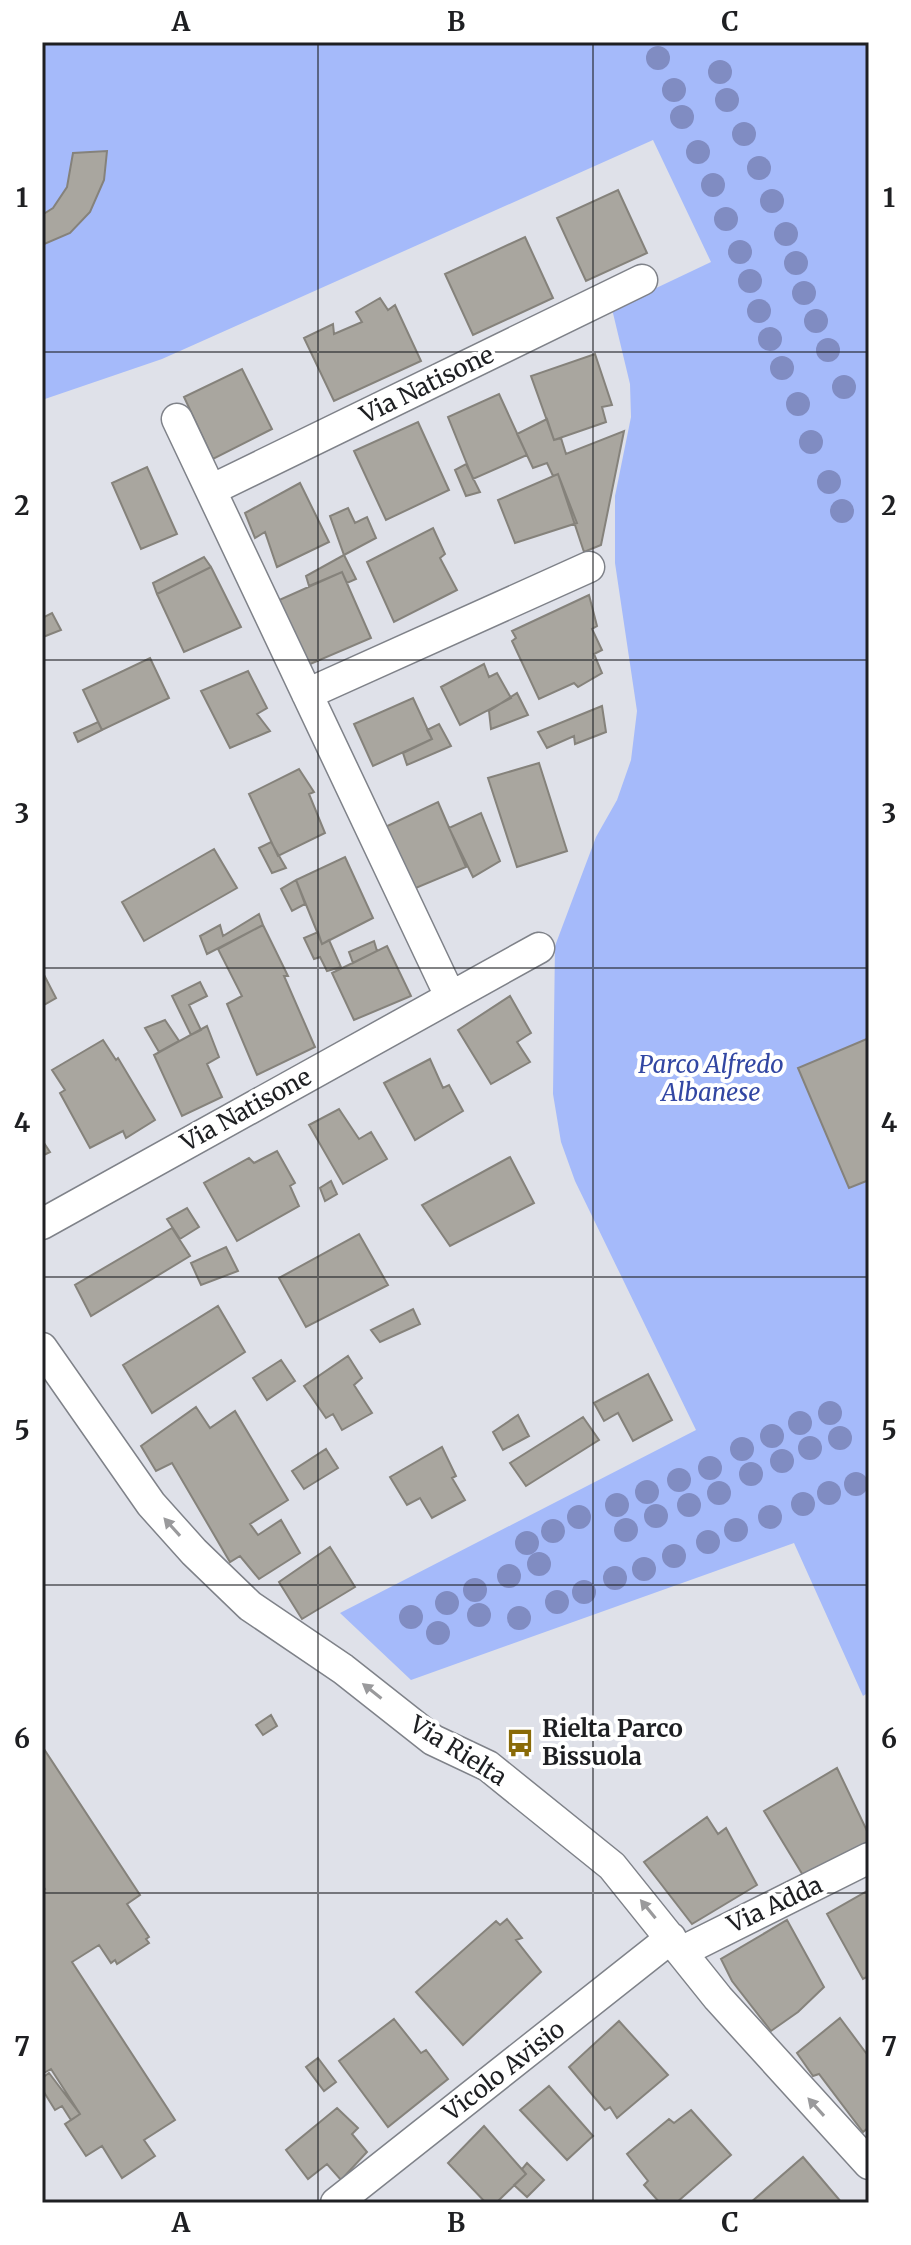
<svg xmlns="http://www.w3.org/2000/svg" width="911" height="2245" viewBox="0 0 911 2245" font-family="Merriweather,serif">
<rect width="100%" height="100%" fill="#dfe1e9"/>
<path fill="#a5bafa" d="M42 42H869V1692L863 1696 794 1543 411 1680 340 1613 696 1430 575 1181 561 1142 553 1094 555 946 596 837 617 800 631 760 637 711 615 563V496L631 417 630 384 612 309 711 262 653 140 162 359 42 400Z"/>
<path fill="#a9a69f" stroke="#85827b" stroke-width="2" d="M107 151 104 180 90 212 70 233 42 245V215L53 208 67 187 73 153Z
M618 190 647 253 586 281 557 218Z
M525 237 553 298 473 335 445 274Z
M380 298 388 310 395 305 421 361 334 401 304 338 333 324 334 334 362 322 356 312Z
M595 354 612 405 602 407 606 422 554 440 531 376Z
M242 369 272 429 213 459 184 397Z
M499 394 527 455 473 479 448 417Z
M547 419 554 440 561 438 566 454 624 431 601 545 584 552 558 474 553 476 547 463 533 468 517 434Z
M418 422 449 490 386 520 354 451Z
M466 464 480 492 466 496 455 470Z
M147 467 177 534 141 549 112 483Z
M558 474 577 523 515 543 498 500Z
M300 483 329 542 277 567 265 532 255 538 245 513Z
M348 508 355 523 367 517 376 538 344 555 330 516Z
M433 528 445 554 440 558 457 590 394 622 367 562Z
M344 555 356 579 347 583 342 572 309 586 306 576Z
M204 557 211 567 157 594 153 583Z
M211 567 241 627 184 652 157 594Z
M342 572 371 638 308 665 277 601Z
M589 595 597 626 592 629 602 650 594 654 602 673 578 687 574 683 539 699 512 641 516 638 512 631Z
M52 613 61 630 43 637 42 618Z
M150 658 169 698 102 730 83 690Z
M484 664 489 677 497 673 511 698 460 725 441 687Z
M248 671 267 708 257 714 270 731 230 748 201 691Z
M517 693 528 715 491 729 489 711Z
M413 698 432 739 373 766 354 724Z
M602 706 606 732 575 744 574 736 547 748 538 732Z
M98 722 102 730 78 742 74 733Z
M439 724 451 746 407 765 403 753 432 739 427 730Z
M539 763 567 851 517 867 488 778Z
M299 769 314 792 309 794 325 833 278 856 249 794Z
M438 802 466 867 411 890 383 828Z
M481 813 500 861 473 877 449 828Z
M271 842 286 868 272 873 259 848Z
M214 849 237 888 144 941 122 902Z
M345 857 373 918 322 944 296 880Z
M296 880 305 904 292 911 281 889Z
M259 914 263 925 207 954 200 936 220 925 223 936Z
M263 925 288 976H284L315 1047 257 1075 227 1004 242 996 218 949Z
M318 932 322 944 329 940 341 967 327 971 320 957 314 959 304 938Z
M374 941 377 951 353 963 349 952Z
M387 946 411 996 354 1020 332 973Z
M42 971 56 998 42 1006Z
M200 982 207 996 189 1005 201 1030 191 1035 172 996Z
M510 996 531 1033 517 1042 530 1062 491 1084 458 1030Z
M165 1020 179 1041 159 1052 145 1028Z
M207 1026 219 1057 207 1064 222 1097 182 1116 154 1055Z
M869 1038V1180L849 1188 798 1068Z
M103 1040 116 1060 118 1058 155 1120 126 1138 123 1131 90 1148 60 1093 65 1090 52 1070Z
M430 1059 443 1088 449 1085 463 1111 415 1140 384 1083Z
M339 1109 359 1139 371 1132 387 1159 343 1184 309 1125Z
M42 1140 50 1152 42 1156Z
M277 1151 295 1183 290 1186 299 1206 237 1241 204 1183 249 1158 254 1163Z
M510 1157 534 1203 450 1246 422 1205Z
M331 1181 337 1194 325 1201 320 1188Z
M187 1208 199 1227 180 1239 167 1219Z
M172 1228 190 1256 91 1316 75 1285Z
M359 1234 388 1285 306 1327 279 1278Z
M226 1247 238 1271 201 1285 191 1263Z
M218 1306 245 1352 152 1413 123 1365Z
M413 1309 420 1324 380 1342 371 1330Z
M348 1356 362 1378 354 1385 372 1413 342 1430 333 1414 326 1418 304 1386Z
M281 1360 295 1381 267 1400 253 1378Z
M648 1374 672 1420 633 1441 618 1413 604 1421 594 1403Z
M196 1407 210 1428 235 1411 288 1500 250 1524 258 1535 281 1520 300 1553 259 1579 240 1556 230 1562 172 1463 156 1471 141 1446Z
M518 1415 529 1436 503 1450 493 1432Z
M583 1417 599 1440 526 1486 510 1463Z
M442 1447 456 1476 452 1478 465 1500 432 1518 420 1498 407 1505 390 1477Z
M326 1449 338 1468 304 1489 292 1471Z
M330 1547 355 1587 302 1619 279 1582Z
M271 1715 277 1726 263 1735 256 1725Z
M42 1746 140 1895 127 1904 149 1937 146 1939 149 1943 117 1964 115 1960 111 1963 99 1945 72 1962 175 2120 144 2140 155 2156 122 2178 102 2146 86 2156 65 2124 80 2114 51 2069 42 2074V1891L45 1889 42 1885Z
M837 1768 869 1835V1842L804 1877 764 1811Z
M707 1817 718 1834 726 1828 757 1885 692 1924 644 1862Z
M869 1890V1976L863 1979 827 1914Z
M507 1919 522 1938 516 1940 541 1972 463 2045 416 1992 496 1921 500 1925Z
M787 1920 824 1987 798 2012 771 2031 732 1981 721 1959Z
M840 2018 869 2057V2127L863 2132 819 2074 813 2076 797 2053Z
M394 2019 421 2053 426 2050 448 2079 388 2127 339 2061Z
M619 2021 668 2075 617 2118 610 2107 605 2110 569 2067Z
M318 2058 336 2082 324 2091 306 2067Z
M49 2073 80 2114 71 2120 62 2106 55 2110 42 2089V2078Z
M549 2086 593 2136 567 2160 520 2110Z
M337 2108 358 2128 352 2134 367 2152 341 2180 327 2164 308 2179 286 2150Z
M691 2110 731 2155 676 2203H660L644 2185 648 2181 627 2154 669 2119 674 2123Z
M484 2126 526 2174 496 2203H486L448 2163Z
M803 2157 842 2203H750Z
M527 2163 544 2180 527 2197 514 2185 526 2174 522 2169Z"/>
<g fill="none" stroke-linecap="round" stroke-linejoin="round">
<defs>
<path id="street" d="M177 419 450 996
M211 490 642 280
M307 694 589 567
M42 1224 539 948
M42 1348 151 1504 194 1552 250 1606 343 1669 433 1740 488 1766 612 1866 718 1998 869 2164
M681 1952 869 1858
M336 2203 671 1938"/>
</defs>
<use href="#street" stroke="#7f8289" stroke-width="33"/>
<use href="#street" stroke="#fff" stroke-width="30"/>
</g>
<g fill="#808cc2">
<circle cx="658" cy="58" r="12"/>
<circle cx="720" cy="72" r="12"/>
<circle cx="674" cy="90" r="12"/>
<circle cx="727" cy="100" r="12"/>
<circle cx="682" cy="117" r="12"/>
<circle cx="744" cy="134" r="12"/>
<circle cx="698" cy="152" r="12"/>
<circle cx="759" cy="168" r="12"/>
<circle cx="713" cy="185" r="12"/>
<circle cx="772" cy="201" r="12"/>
<circle cx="726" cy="219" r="12"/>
<circle cx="786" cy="234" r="12"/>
<circle cx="740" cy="252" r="12"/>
<circle cx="796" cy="263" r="12"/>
<circle cx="750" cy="281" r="12"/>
<circle cx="804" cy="293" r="12"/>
<circle cx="759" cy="311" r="12"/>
<circle cx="816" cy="321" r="12"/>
<circle cx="770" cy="339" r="12"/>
<circle cx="828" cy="350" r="12"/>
<circle cx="782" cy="368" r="12"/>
<circle cx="844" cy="387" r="12"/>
<circle cx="798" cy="404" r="12"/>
<circle cx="811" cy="442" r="12"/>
<circle cx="829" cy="482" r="12"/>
<circle cx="842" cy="511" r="12"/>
<circle cx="830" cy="1413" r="12"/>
<circle cx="800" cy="1423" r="12"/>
<circle cx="772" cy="1436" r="12"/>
<circle cx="840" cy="1438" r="12"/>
<circle cx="810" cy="1448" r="12"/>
<circle cx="742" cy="1449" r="12"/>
<circle cx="782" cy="1461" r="12"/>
<circle cx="710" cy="1468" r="12"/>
<circle cx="751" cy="1474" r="12"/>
<circle cx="679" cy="1480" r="12"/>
<circle cx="856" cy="1484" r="12"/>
<circle cx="647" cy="1492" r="12"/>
<circle cx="719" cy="1493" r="12"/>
<circle cx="829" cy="1493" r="12"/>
<circle cx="803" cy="1504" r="12"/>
<circle cx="617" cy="1505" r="12"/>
<circle cx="689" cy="1505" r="12"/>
<circle cx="656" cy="1516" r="12"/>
<circle cx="579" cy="1517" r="12"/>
<circle cx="770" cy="1517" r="12"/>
<circle cx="626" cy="1530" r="12"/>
<circle cx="736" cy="1530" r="12"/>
<circle cx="553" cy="1531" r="12"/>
<circle cx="708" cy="1542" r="12"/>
<circle cx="527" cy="1543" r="12"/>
<circle cx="674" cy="1556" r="12"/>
<circle cx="539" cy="1564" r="12"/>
<circle cx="644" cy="1569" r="12"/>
<circle cx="509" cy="1576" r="12"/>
<circle cx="615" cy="1578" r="12"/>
<circle cx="475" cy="1590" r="12"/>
<circle cx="584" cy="1592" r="12"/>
<circle cx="557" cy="1602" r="12"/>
<circle cx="447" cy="1603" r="12"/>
<circle cx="479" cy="1615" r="12"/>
<circle cx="411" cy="1617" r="12"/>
<circle cx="519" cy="1618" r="12"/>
<circle cx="438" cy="1633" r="12"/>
</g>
<defs><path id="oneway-solid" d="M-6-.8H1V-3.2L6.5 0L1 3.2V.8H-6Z" transform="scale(2)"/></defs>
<g fill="#9a9a9c">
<use href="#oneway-solid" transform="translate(172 1527) rotate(-132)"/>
<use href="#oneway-solid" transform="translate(372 1691) rotate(-142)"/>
<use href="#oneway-solid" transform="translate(648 1909) rotate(-129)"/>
<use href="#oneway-solid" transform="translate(816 2107) rotate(-132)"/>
</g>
<path fill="none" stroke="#1e1f22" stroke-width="2" stroke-opacity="0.55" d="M318 42V2203M593 42V2203M42 352H869M42 660H869M42 968H869M42 1277H869M42 1585H869M42 1893H869"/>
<defs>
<symbol id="bus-bare" viewBox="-9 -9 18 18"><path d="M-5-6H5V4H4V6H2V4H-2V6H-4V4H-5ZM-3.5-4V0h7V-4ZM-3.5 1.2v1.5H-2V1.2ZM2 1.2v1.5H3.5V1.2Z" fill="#896a08" stroke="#fff" stroke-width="2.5" paint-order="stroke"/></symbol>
</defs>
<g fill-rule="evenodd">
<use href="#bus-bare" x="500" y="1723" width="40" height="40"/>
</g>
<g text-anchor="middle" stroke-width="8" stroke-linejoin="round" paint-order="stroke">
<g font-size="24" fill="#1e1f22" stroke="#fff">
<text transform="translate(427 385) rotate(-26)" y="8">Via Natisone</text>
<text transform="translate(246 1110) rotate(-29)" y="8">Via Natisone</text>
<text transform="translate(458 1751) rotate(32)" y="8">Via Rielta</text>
<text transform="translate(775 1905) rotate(-25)" y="8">Via Adda</text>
<text transform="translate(504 2071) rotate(-38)" y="8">Vicolo Avisio</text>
</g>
<g font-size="24" font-style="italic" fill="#3247a3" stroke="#fff">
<text x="711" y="1073">Parco Alfredo<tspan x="711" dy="28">Albanese</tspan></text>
</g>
<g font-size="24" font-weight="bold" fill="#1e1f22" stroke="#fff" text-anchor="start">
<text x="542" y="1737">Rielta Parco<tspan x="542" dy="28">Bissuola</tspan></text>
</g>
</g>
<rect width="911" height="2245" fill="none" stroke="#ffffff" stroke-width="88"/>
<rect x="44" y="44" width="823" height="2157" fill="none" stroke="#1e1f22" stroke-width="3"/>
<g font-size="26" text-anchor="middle" font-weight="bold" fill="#1e1f22">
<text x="181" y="31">A</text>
<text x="456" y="31">B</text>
<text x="730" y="31">C</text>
<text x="22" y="207">1</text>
<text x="889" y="207">1</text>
<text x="22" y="515">2</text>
<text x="889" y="515">2</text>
<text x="22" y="823">3</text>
<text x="889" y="823">3</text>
<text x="22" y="1132">4</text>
<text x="889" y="1132">4</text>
<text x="22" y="1440">5</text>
<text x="889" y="1440">5</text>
<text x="22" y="1748">6</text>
<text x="889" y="1748">6</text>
<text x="22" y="2056">7</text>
<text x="889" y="2056">7</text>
<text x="181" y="2232">A</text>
<text x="456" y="2232">B</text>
<text x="730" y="2232">C</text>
</g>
</svg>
